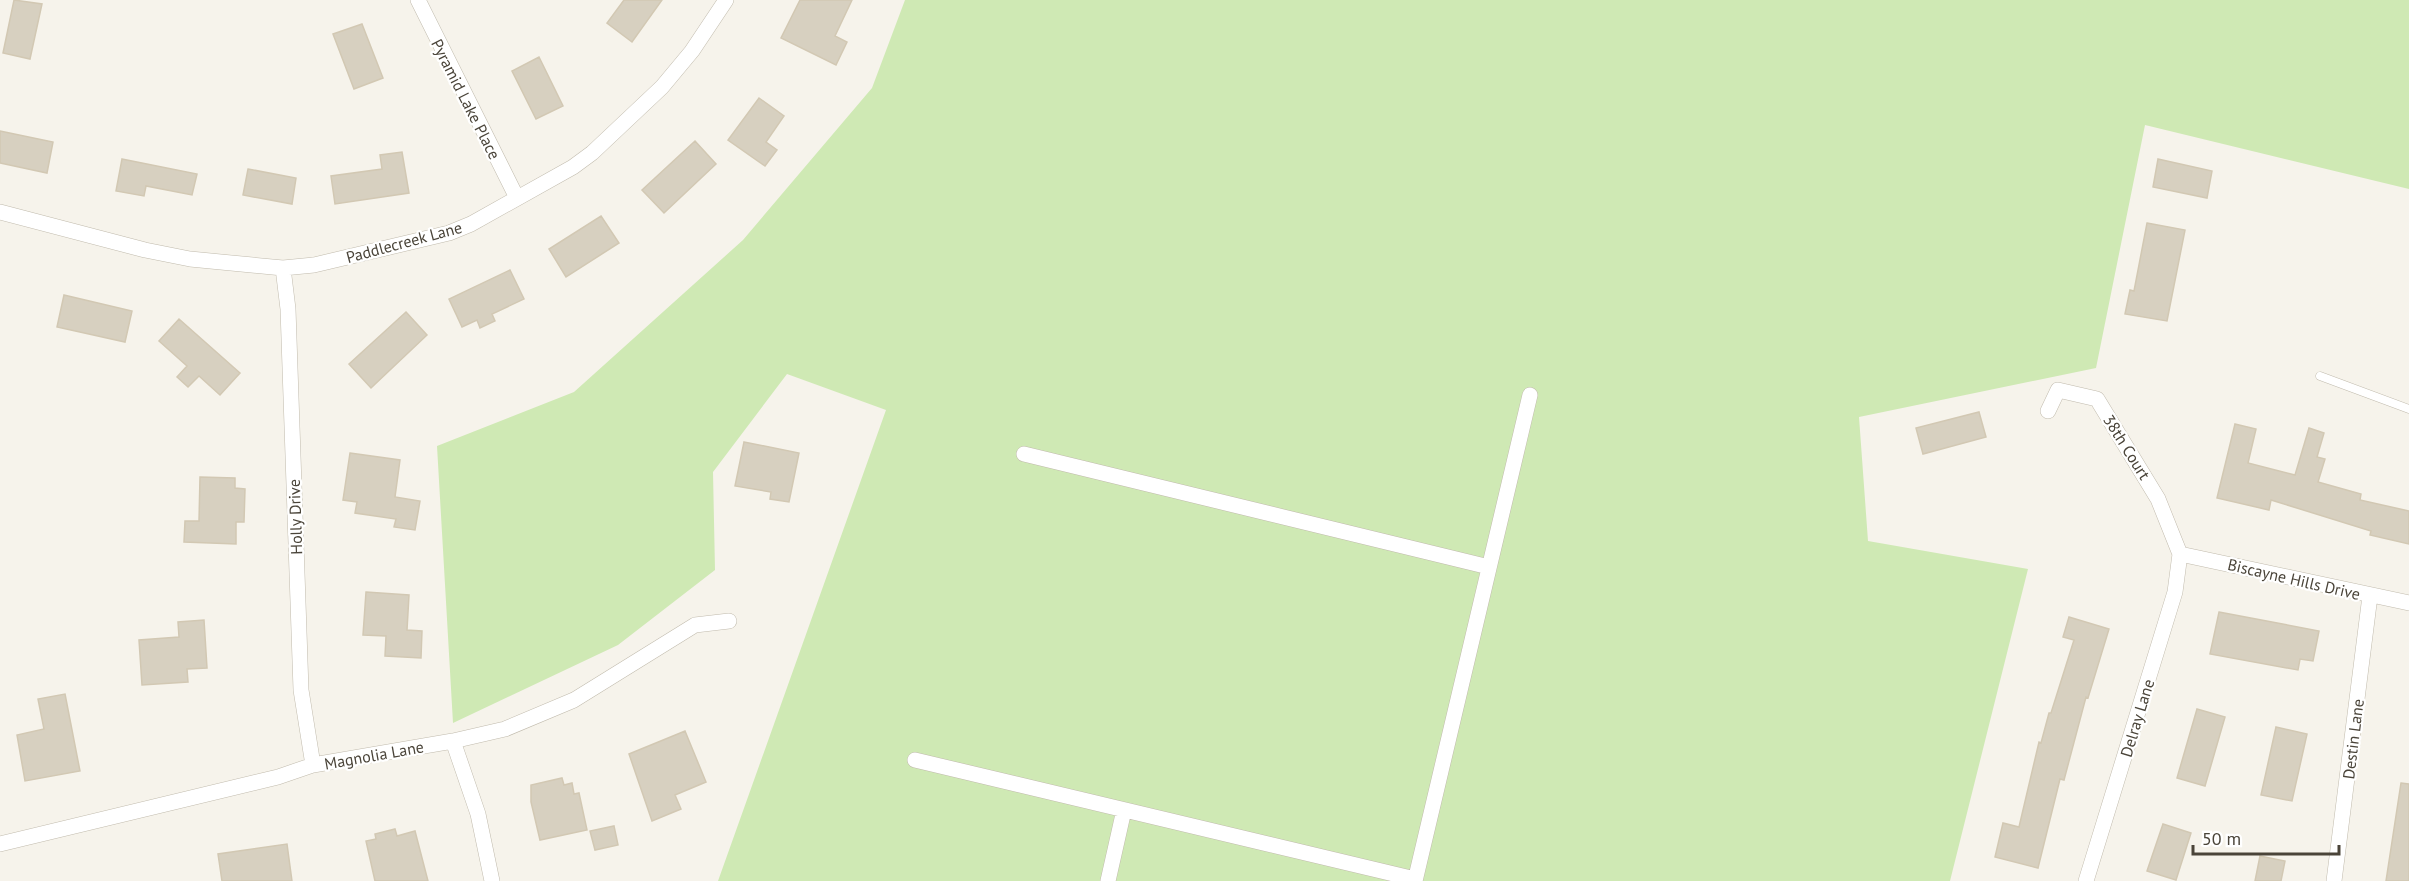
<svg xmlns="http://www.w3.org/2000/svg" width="2409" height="881" viewBox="0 0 2409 881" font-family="'PT Sans',sans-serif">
<rect width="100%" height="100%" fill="#f6f3eb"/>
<path fill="#cfe9b4" d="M905 0H2409V189L2145 125 2096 368 1859 417 1868 541 2028 569 1950 881H718L886 410 787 374 713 472 715 570 618 645 453 723 437 446 574 392 743 240 872 88Z"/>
<path fill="#d7d0c0" stroke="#d2c8b3" stroke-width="1.5" d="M14 0 42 4 30 59 3 53Z
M624 0H662L632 42 607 23Z
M800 0H852L835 36 847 42 836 65 781 38Z
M362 24 383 78 354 89 333 34Z
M539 57 563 106 536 119 512 71Z
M759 98 784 116 766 142 777 150 765 166 728 140Z
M0 131 53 142 47 173 0 163Z
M695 141 716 164 664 213 642 190Z
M402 152 409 193 335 204 331 176 382 169 380 155Z
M122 159 197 174 192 195 146 186 144 196 116 191Z
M2158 159 2212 171 2207 198 2153 187Z
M248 169 296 178 292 204 243 195Z
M601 216 619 243 566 277 549 249Z
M2147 223 2185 230 2167 321 2125 314 2130 290 2134 291Z
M510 270 524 299 492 314 495 321 480 328 477 320 462 327 449 299Z
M64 295 132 311 125 342 57 327Z
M406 312 427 335 371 388 349 364Z
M179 319 240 373 220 395 199 376 188 387 177 377 187 366 159 341Z
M1979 412 1986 437 1923 454 1916 428Z
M2235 424 2256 429 2248 463 2295 475 2309 428 2324 433 2317 457 2325 459 2318 482 2361 494 2360 500 2409 511V544L2370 535 2371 531 2271 500 2269 510 2217 498Z
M744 442 799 453 789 502 770 499 771 492 735 486Z
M350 453 400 460 395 497 420 501 415 530 394 527 396 519 355 513 357 502 343 500Z
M200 477 235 478V488L245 489 244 522H236V544L184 542 185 521H199Z
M366 592 409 595 407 630 422 631 421 658 385 656 386 636 363 635Z
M2219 612 2319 631 2313 661 2300 659 2298 670 2210 654Z
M2069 617 2109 629 2088 698 2086 697 2064 780 2060 779 2038 868 1995 857 2003 823 2019 827 2039 742 2041 743 2049 713H2051L2074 640 2063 637Z
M204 620 207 668 187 669 188 682 142 685 139 640 179 637 178 622Z
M65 694 80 771 25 781 17 735 44 729 38 699Z
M2197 709 2225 717 2205 786 2177 778Z
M2276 727 2307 734 2292 801 2261 795Z
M685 731 706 782 675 795 681 809 652 821 629 754Z
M562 778 564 785 572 783 574 794 579 793 587 830 540 840 531 802V785Z
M2401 783 2409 784V881H2386Z
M2163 824 2191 833 2176 880 2147 871Z
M614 826 618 845 595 850 590 831Z
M395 829 397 836 415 831 428 881H375L366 841 376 839 375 834Z
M287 844 292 881H222L218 854Z
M2260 856 2285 861 2281 881H2255Z"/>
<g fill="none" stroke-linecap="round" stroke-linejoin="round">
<defs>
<path id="service" d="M2320 376 2409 409"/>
<path id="minor" d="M418 0 516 196
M0 212 145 250 190 259 283 268 314 265 449 233 471 224 573 167 592 153 662 87 692 51 726 0
M283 268 288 309 301 690 313 765
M2048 411 2058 390 2097 399 2158 499 2180 554 2175 592 2086 881
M1024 454 1489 567
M2180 554 2409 603
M453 741 478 814 492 881
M915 760 1415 879
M0 844 278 777 313 765 453 741 505 729 574 700 695 625 729 621
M1108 881 1124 810
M1415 881 1530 395
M2334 881 2370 596"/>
</defs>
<use href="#service" stroke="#c1bbad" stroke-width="9"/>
<use href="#minor" stroke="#c1bbad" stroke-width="16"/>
<use href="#service" stroke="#fff" stroke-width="8"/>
<use href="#minor" stroke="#fff" stroke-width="15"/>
</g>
<g text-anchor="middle" stroke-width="4.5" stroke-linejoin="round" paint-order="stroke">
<g font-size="16" fill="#4a4439" stroke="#fff">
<text transform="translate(466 99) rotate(63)" y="6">Pyramid Lake Place</text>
<text transform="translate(404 242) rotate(-15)" y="6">Paddlecreek Lane</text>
<text transform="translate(2127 447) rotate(58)" y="6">38th Court</text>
<text transform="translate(295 517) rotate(-92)" y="6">Holly Drive</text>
<text transform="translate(2294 579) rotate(13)" y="6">Biscayne Hills Drive</text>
<text transform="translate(2137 718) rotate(-73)" y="6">Delray Lane</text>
<text transform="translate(2353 739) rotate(-83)" y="6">Destin Lane</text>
<text transform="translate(374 755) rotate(-10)" y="6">Magnolia Lane</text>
</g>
</g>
<path d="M2193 845v9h146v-9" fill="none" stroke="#4a4439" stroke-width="3"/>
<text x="2202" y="845" font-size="18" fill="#4a4439" stroke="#ffffff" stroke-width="4.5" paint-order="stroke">50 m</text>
</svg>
